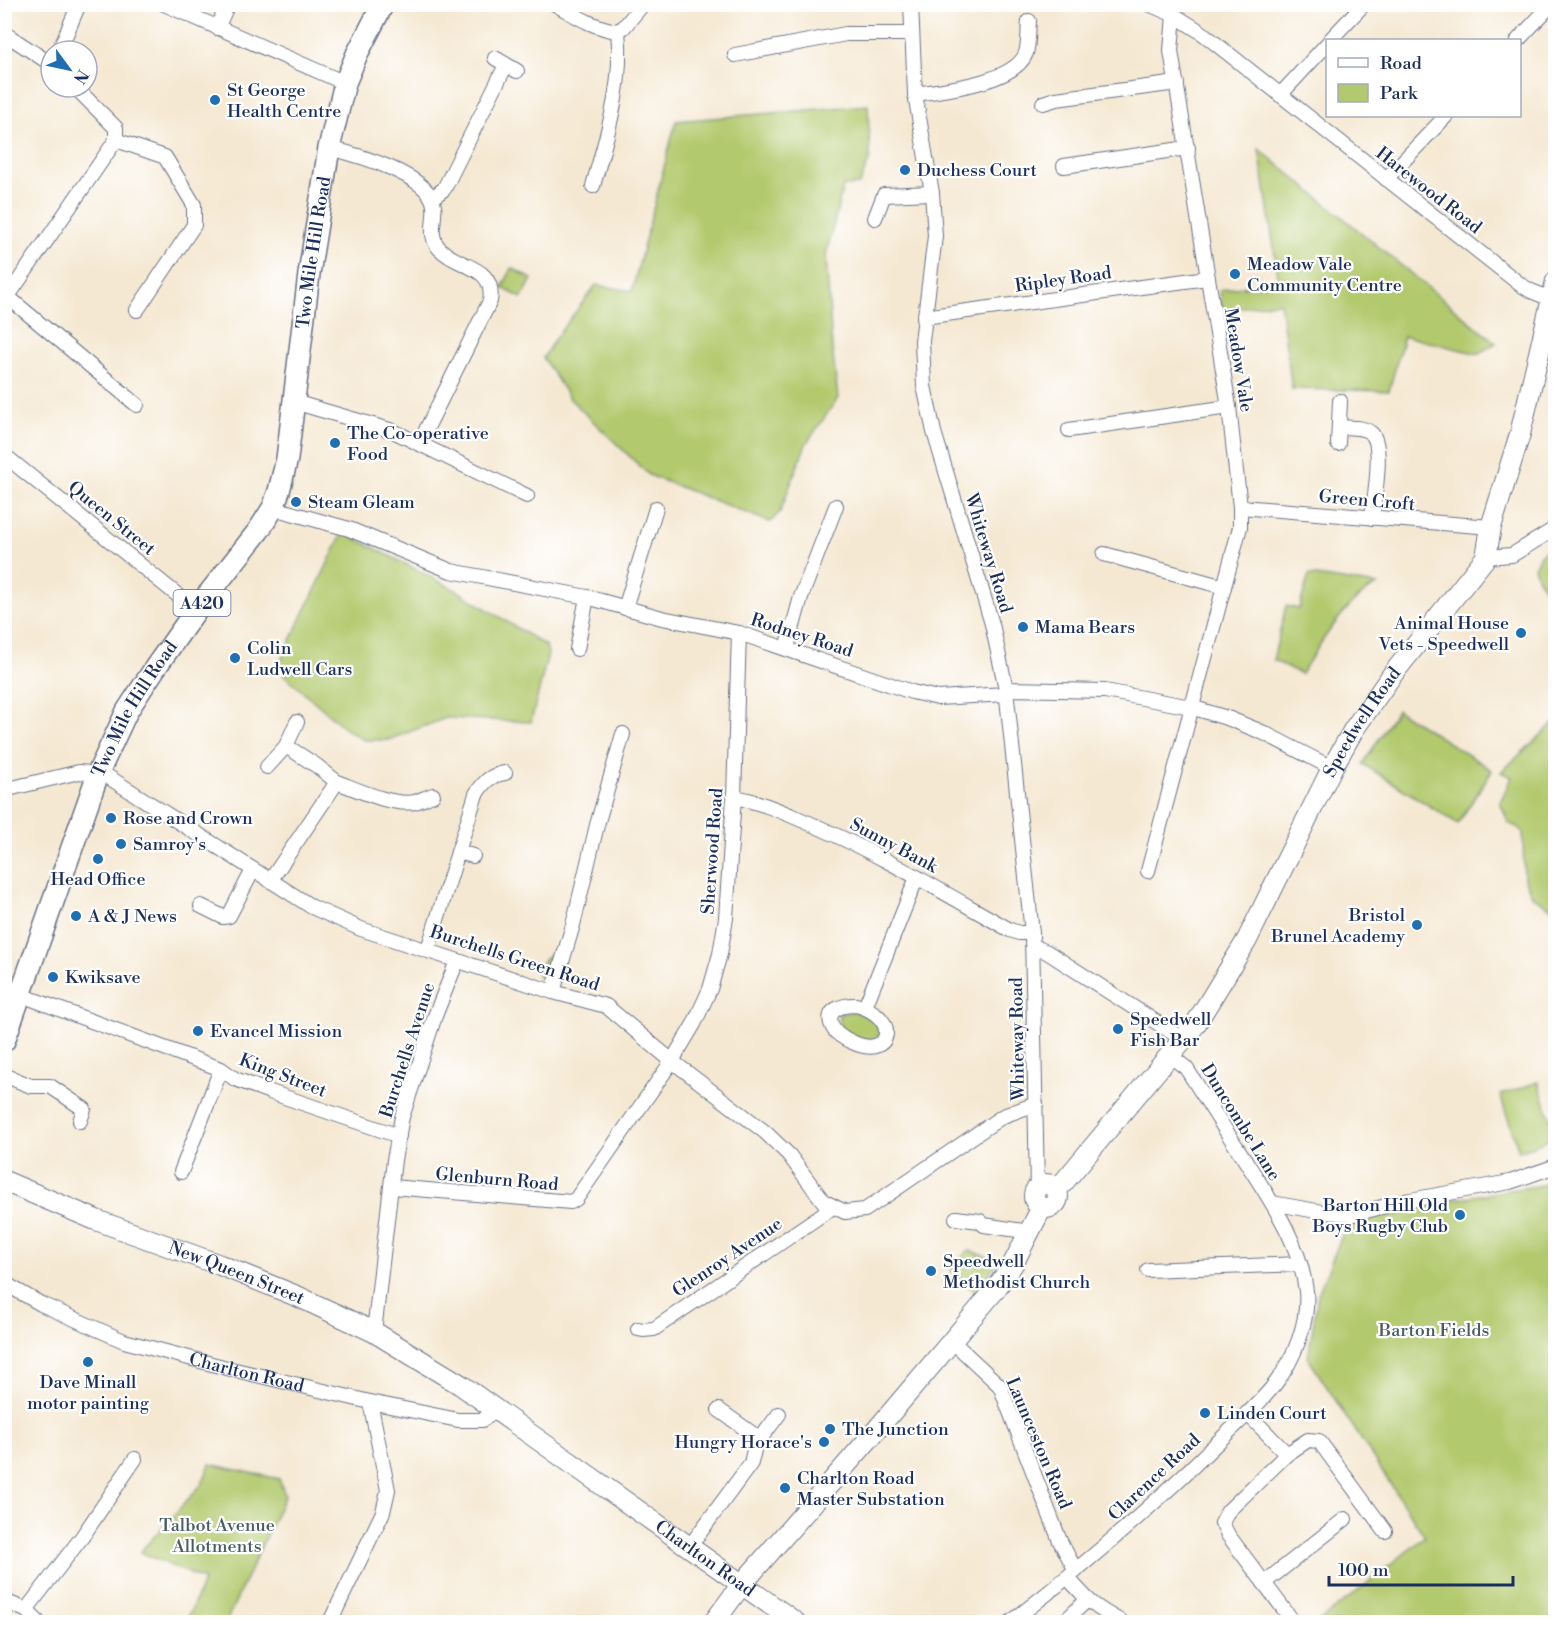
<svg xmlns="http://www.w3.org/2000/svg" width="1560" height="1627" viewBox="0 0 1560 1627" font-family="'Libre Bodoni',serif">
<rect width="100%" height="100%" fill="#fff"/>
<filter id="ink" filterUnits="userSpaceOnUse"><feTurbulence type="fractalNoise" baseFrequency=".0167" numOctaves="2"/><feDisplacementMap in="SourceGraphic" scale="12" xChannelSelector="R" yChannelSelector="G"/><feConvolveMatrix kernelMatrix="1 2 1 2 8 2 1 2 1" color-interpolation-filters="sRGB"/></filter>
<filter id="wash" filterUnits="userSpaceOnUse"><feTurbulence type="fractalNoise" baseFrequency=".008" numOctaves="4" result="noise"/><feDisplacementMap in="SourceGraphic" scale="24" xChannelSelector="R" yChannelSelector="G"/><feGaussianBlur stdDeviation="1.35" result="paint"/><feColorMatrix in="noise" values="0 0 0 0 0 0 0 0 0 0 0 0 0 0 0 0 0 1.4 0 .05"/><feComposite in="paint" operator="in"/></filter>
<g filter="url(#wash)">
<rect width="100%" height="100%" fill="#f5e8d2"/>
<path fill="#b2c96d" stroke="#667c66" stroke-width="1.5" d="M868 105 870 158 859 185 843 186 826 255 832 347 838 398 806 444 780 512 770 522 649 475 570 399 543 358 554 340 596 285 632 291 676 121Z
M1259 149 1496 343 1478 354 1404 336 1389 391 1292 389 1280 302 1222 310 1220 290 1279 282Z
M512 268 532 279 522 298 502 288Z
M343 532 456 590 546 646 548 654 531 722 446 718 388 740H364L347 730 277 669Z
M1555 543V602L1538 579 1534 567 1540 555Z
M1309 575 1377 585C1345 601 1320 644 1301 674L1273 660 1286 606 1299 609Z
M1397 710 1492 770 1458 824 1363 764Z
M1555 722V910L1533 897 1524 879 1523 832 1508 822 1500 802 1512 777 1501 772Z
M558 947H560L551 974 545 979 537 977 543 961Z
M855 1011C861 1014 871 1017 876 1022 889 1037 871 1042 858 1038 850 1035 845 1030 839 1025V1014Z
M1538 1082 1555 1132V1138L1519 1151 1500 1095Z
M1555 1181V1615L1546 1622H1319L1425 1537 1308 1358 1318 1294 1348 1221 1430 1203 1542 1185Z
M967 1251H972L998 1261 976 1293 951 1271Z
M210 1464 279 1479 285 1495 226 1622H186L204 1580 140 1552 202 1484Z"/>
</g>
<g filter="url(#ink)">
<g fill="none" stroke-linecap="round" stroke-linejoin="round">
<defs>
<g id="street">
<path d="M164 4 345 83"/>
<path d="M555 4C576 16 594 28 618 31"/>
<path d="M911 4 915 94 932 193 935 236 922 341 924 386 934 432 992 624 1006 689 1032 933 1037 1188"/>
<path d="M1149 4 1174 15 1201 32 1521 285 1531 291 1551 299"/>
<path d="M217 28 228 4"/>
<path d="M618 31 624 27 643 4"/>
<path d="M4 33 51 64"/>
<path d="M1330 40 1364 4"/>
<path d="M1518 40 1552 4"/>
<path d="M59 51 79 4"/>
<path d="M735 55 846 34H912"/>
<path d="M495 58 517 71"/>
<path d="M75 87 116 128V140L165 157 194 205V225L137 310"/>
<path d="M915 94C942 90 1015 83 1026 53 1029 43 1028 31 1029 21"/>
<path d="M1280 95 1328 43"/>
<path d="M1043 103 1056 99 1177 83"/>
<path d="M329 148C354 154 431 175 434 206 436 221 427 236 440 249 459 269 496 265 490 301L419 444"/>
<path d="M1064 166 1188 148"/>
<path d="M1386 179 1446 116"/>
<path d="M593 186C607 135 624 84 618 31"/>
<path d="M432 198 444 189 506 65"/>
<path d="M875 218 884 195 932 193"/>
<path d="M8 297 137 405"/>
<path d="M4 302 116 140"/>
<path d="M924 317 1207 278"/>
<path d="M294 402 393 431 527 496"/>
<path d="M1340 427C1350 428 1364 426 1372 434 1384 447 1374 500 1372 518"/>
<path d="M1069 430 1229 407"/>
<path d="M1338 444 1340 401"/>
<path d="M4 455 196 610"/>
<path d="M1240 507 1491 527"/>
<path d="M273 508 349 529 451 571 587 597 662 618 739 633 912 692 938 698 1006 694"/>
<path d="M1104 554 1224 587"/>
<path d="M1486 557 1512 555 1556 528"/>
<path d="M625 608 656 508"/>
<path d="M787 648 801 597 836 506"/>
<path d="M577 649 587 597"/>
<path d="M1006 689 1105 691 1191 707 1230 719 1264 733 1332 768"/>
<path d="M286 746 317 766 337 782"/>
<path d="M267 767 286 746 297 722"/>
<path d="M99 771 312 907 361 929 553 992 606 1006 672 1061 765 1132 789 1155 823 1201 845 1212 865 1210 1003 1116 1036 1104"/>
<path d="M4 790 79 772 99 774"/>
<path d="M734 797C763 802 789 815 816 826 883 856 946 894 1010 930L1019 933H1032"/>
<path d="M458 852 473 856"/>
<path d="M1148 871 1240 527V507L1229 407 1171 51 1174 15"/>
<path d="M270 881 337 782C358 790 392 806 415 802 421 800 427 797 433 795"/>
<path d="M201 906 223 917 229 916 253 870"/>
<path d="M1033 946 1047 952 1184 1040"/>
<path d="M428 949 476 794C484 782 490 775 505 773"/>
<path d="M553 992 573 925 597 825 623 734"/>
<path d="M21 995 221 1069 235 1079 270 1092 399 1136"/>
<path d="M856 1005C901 1016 892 1061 852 1042 845 1039 837 1034 833 1028 823 1009 843 1005 856 1005Z"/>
<path d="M865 1007 917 877"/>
<path d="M4 1075 31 1086H50L84 1109 80 1121"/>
<path d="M181 1172 221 1069"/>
<path d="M392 1187 571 1202 576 1199 672 1061 694 1024 710 989 720 954 726 918 734 797 739 633"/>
<path d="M1272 1203 1322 1212 1354 1214 1410 1200 1510 1182 1556 1166"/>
<path d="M956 1218 980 1221 984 1225 1030 1232"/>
<path d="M1148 1270 1300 1264"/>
<path id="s1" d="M4 1283 41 1304 124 1341 231 1369 370 1402 458 1420H482L497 1410"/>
<path d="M638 1329 643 1330 654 1329 833 1207"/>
<path d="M374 1332 394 1160 402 1117 435 1016 457 961"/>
<path d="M953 1342 1000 1386 1060 1541 1076 1571"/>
<path d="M719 1410 760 1439"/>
<path d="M1247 1413 1287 1454 1308 1440 1319 1441 1385 1531"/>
<path d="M1287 1454 1228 1511 1222 1523 1228 1535 1289 1616"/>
<path d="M690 1546 751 1463 755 1446 779 1414"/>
<path d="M1068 1578C1088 1601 1095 1608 1122 1622"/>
<path d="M1264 1583 1345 1519"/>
<path d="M4 1601 26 1610 38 1622"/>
<path d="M26 1610 82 1537 135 1459"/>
<path d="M330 1622 383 1512 388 1490 370 1402"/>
<path d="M1011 1622C1082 1567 1150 1509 1214 1446 1234 1426 1257 1407 1275 1384 1294 1360 1309 1322 1306 1291 1300 1242 1271 1201 1245 1160 1225 1130 1206 1099 1186 1068L1177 1061"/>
<path d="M1064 1622 1087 1600"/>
</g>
<g id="secondary">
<path id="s2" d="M4 1181 96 1220 220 1265 299 1297 374 1332 461 1385 795 1622"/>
<circle cx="1046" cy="1196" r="12"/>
<path id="s3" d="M1055 1189 1063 1183 1195 1025 1247 940 1332 768 1354 729 1392 675 1486 557 1491 527 1520 434 1556 281"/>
<path d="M714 1622 742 1584 868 1440 995 1290 1013 1264 1042 1207"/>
</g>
<g id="primary">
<path id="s4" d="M4 1041 99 771 127 711 155 668 196 610 259 530 273 508 279 491 287 459 309 274 329 148 345 83 357 54 383 4"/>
</g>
</defs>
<use href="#street" stroke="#677087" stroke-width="16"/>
<use href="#secondary" stroke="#677087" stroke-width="22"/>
<use href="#primary" stroke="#677087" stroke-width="24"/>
<use href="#street" stroke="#fff" stroke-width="14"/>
<use href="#secondary" stroke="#fff" stroke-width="20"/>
<use href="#primary" stroke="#fff" stroke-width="21"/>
</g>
</g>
<g fill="#1f6fb2" stroke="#fff" stroke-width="2">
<circle cx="215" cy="100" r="6"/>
<circle cx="905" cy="170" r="6"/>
<circle cx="1235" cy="274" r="6"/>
<circle cx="335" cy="443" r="6"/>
<circle cx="296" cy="502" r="6"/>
<circle cx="1023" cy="627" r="6"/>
<circle cx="1521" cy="633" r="6"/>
<circle cx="235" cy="658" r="6"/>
<circle cx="111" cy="818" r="6"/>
<circle cx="121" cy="844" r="6"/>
<circle cx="98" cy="859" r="6"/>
<circle cx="76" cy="916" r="6"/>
<circle cx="1417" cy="925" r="6"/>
<circle cx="53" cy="977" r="6"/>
<circle cx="1118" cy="1029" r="6"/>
<circle cx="198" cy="1031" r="6"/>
<circle cx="1460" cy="1215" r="6"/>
<circle cx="931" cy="1271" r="6"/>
<circle cx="88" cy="1362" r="6"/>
<circle cx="1205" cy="1413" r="6"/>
<circle cx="830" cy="1429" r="6"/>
<circle cx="824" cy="1442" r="6"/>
<circle cx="785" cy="1488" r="6"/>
</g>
<g text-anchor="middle" stroke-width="4.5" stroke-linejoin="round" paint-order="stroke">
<rect fill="#fff" stroke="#5f6d8e" stroke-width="1.5" x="173.5" y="590" width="57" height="26" rx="4.5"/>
<g font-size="16" font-weight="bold" fill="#1b2f5e">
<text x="202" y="609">A420</text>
</g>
<g font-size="18" fill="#1b2f5e" stroke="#fff" text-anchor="start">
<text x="227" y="96">St George<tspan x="227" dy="21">Health Centre</tspan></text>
<text x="917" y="176">Duchess Court</text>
<text x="1247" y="270">Meadow Vale<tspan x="1247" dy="21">Community Centre</tspan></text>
<text x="347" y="439">The Co-operative<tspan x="347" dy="21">Food</tspan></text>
<text x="308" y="508">Steam Gleam</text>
<text x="1509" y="629" text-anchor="end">Animal House<tspan x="1509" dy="21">Vets - Speedwell</tspan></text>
<text x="1035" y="633">Mama Bears</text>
<text x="247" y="654">Colin<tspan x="247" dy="21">Ludwell Cars</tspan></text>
<text x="123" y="824">Rose and Crown</text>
<text x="133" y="850">Samroy's</text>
<text x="98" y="885" text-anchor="middle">Head Office</text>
<text x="1405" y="921" text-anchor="end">Bristol<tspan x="1405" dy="21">Brunel Academy</tspan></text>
<text x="88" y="922">A &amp; J News</text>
<text x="65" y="983">Kwiksave</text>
<text x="1130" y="1025">Speedwell<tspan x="1130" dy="21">Fish Bar</tspan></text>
<text x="210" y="1037">Evancel Mission</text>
<text x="1448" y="1211" text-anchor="end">Barton Hill Old<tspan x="1448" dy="21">Boys Rugby Club</tspan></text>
<text x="943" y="1267">Speedwell<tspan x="943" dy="21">Methodist Church</tspan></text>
<text x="88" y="1388" text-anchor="middle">Dave Minall<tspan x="88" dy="21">motor painting</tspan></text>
<text x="1217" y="1419">Linden Court</text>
<text x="842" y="1435">The Junction</text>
<text x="812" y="1448" text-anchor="end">Hungry Horace's</text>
<text x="797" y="1484">Charlton Road<tspan x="797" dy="21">Master Substation</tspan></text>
</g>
<g font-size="18" fill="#1b2f5e" stroke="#fff">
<text transform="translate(1429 190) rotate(38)" y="6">Harewood Road</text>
<text dy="6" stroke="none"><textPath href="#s4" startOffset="862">Two Mile Hill Road</textPath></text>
<text transform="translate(1063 279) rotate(-8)" y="6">Ripley Road</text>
<text transform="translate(1239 360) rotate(81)" y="6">Meadow Vale</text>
<text transform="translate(1367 500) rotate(5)" y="6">Green Croft</text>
<text transform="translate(112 518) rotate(39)" y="6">Queen Street</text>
<text transform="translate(989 553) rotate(73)" y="6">Whiteway Road</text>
<text transform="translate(802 635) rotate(18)" y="6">Rodney Road</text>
<text dy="6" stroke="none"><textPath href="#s4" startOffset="358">Two Mile Hill Road</textPath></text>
<text dy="6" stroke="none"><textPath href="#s3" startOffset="562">Speedwell Road</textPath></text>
<text transform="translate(894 845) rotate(28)" y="6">Sunny Bank</text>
<text transform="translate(712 851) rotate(-86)" y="6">Sherwood Road</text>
<text transform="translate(515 958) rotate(18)" y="6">Burchells Green Road</text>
<text transform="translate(1017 1039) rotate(-91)" y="6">Whiteway Road</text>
<text transform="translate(407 1050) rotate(-72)" y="6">Burchells Avenue</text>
<text transform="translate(283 1075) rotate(21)" y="6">King Street</text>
<text transform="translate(1241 1122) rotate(58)" y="6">Duncombe Lane</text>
<text transform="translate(497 1179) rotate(5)" y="6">Glenburn Road</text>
<text transform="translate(727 1257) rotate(-34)" y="6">Glenroy Avenue</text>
<text dy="6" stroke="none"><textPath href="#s2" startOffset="250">New Queen Street</textPath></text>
<text dy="6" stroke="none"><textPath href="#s1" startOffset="260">Charlton Road</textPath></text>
<text transform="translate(1039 1443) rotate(67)" y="6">Launceston Road</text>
<text transform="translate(1154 1477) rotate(-43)" y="6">Clarence Road</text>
<text dy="6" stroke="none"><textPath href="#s2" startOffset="801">Charlton Road</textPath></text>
</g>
<g font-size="18" fill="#485d62" stroke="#fff">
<text x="1434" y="1336">Barton Fields</text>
<text x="217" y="1531">Talbot Avenue<tspan x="217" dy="21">Allotments</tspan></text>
</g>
</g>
<rect width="1560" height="1627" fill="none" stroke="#fff" stroke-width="24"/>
<rect x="1326" y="39" width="195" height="78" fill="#ffffff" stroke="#a4acbf" stroke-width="1.5"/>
<rect x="1338" y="58" width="30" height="9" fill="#ffffff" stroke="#a4acbf" stroke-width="1.5"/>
<text x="1380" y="69" font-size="18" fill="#1b2f5e">Road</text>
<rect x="1338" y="84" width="30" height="18" fill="#b2c96d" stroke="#a4acbf" stroke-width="1.5"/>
<text x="1380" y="99" font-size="18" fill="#1b2f5e">Park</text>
<g transform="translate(69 69) rotate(123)"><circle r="28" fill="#ffffff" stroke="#a4acbf" stroke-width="1.5"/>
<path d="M0-4.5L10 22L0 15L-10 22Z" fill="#1f6fb2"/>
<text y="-9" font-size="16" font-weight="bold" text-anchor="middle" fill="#1b2f5e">N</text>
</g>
<path d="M1329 1576v9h184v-9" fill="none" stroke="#1b2f5e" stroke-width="3"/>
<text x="1338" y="1576" font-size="18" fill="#1b2f5e" stroke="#ffffff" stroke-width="4.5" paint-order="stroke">100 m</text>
</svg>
